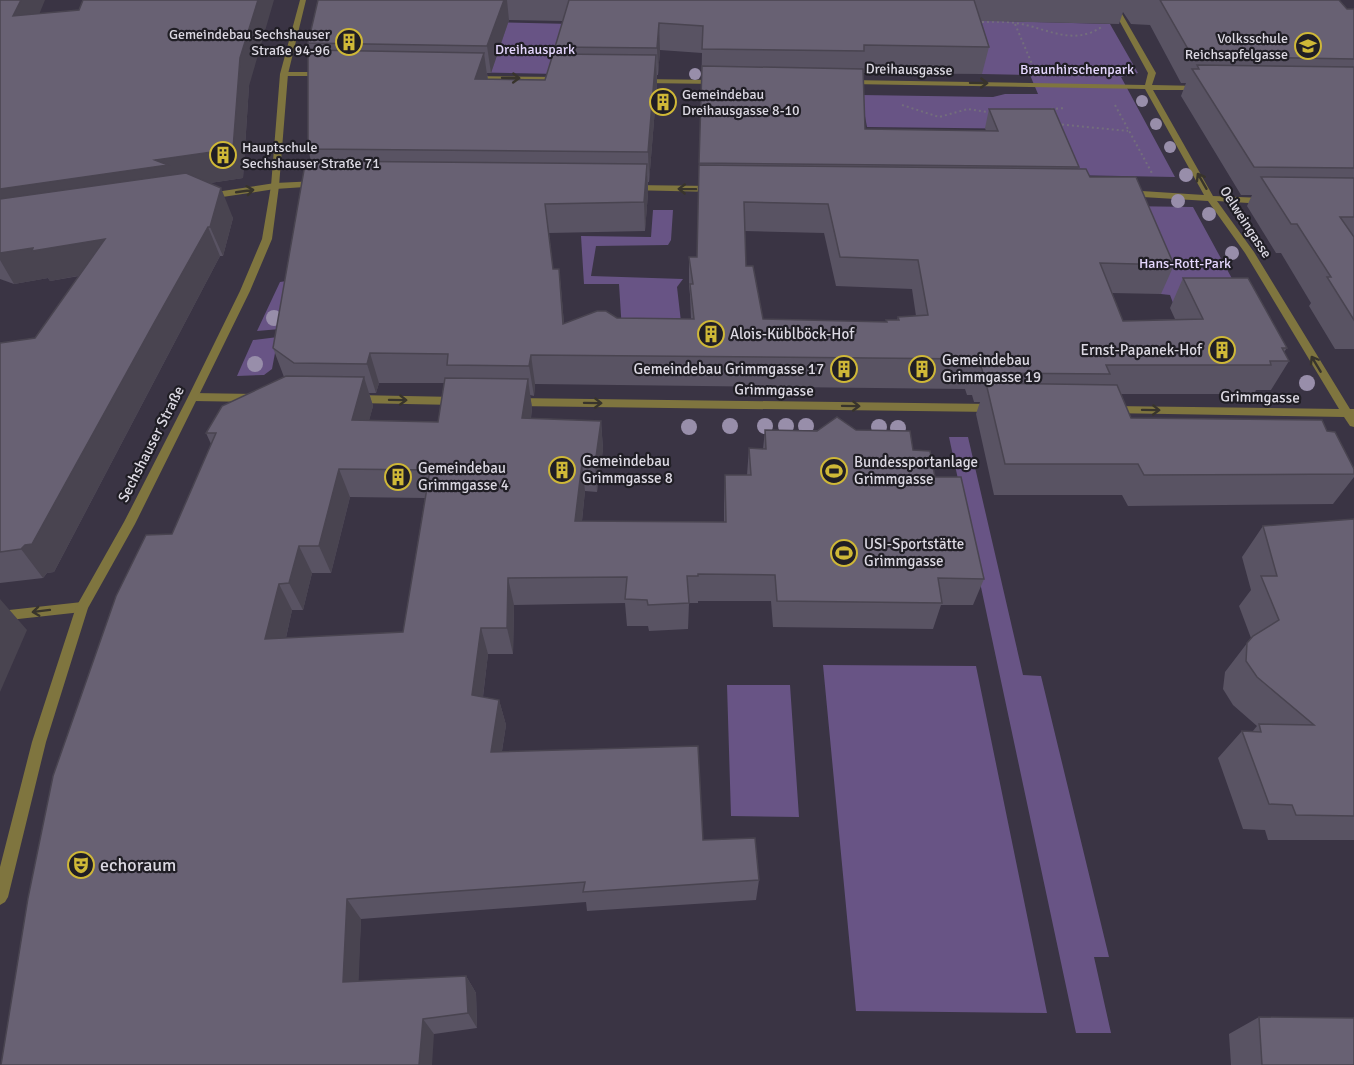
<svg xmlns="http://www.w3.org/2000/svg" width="1354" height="1065" viewBox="0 0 1354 1065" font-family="Signika,sans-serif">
<rect width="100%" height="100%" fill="#3a3444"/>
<path fill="#685485" d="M966 20 1110 24 1138 73 1121 77 1175 177 1068 175 1048 129 867 127 861 95 993 97 1005 94H1038L1030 75 982 74Z
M440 21 572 24 558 74 457 72Z
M1125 206 1193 207 1248 308H1175L1170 295 1161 294Z
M653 210H673L671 240 668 245 596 246 591 276 683 279 677 287 684 348 623 347 619 284H584L581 236 651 237Z
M287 281 280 329 257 331 280 282Z
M278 337 272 369 264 375 237 376 253 340Z
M949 437H968L1023 675 1041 676 1109 957H1094L1111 1033H1076Z
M823 665 976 666 1047 1013 856 1011Z
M727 685H790L799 817 731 816Z"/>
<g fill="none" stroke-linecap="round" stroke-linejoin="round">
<path stroke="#736e7c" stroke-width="2" stroke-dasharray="2 3" stroke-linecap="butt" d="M977 22C990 22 1003 21 1016 23 1047 28 1073 47 1103 26
M1015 24 1032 64
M902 105 939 117 968 109 993 113
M1115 105 1153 175
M1051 109 1066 108
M1057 124 1128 131"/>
<path fill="#7f753f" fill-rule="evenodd" d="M1108 0H1114L1156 73 1152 85 1201 86 1205 88 1201 90H1153L1213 196 1264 198 1268 201 1264 204 1217 201 1254 252 1350 409H1354V427L1350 426 1344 417 1108 413 1107 410 1112 406 1339 409 1245 253 1208 201 1126 196 1122 193 1126 190 1204 195 1145 89 849 84 845 82 849 80 1145 85 1148 73Z
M281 72H322L326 74 322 76H281Z
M468 76 559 77 563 79 559 81 471 80H468Z
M639 79 718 80 722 82 718 84 642 83 638 81Z
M317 181 320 182V186L275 189 209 199 205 196 209 193 275 183Z
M631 185 713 186 717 189 713 192 628 190 627 188Z
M193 393 255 394 260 398 255 402 193 401 188 397Z
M356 395 456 397 461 401 456 405 356 403 351 399Z
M515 398 992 404 997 408 992 412 515 406 510 402Z
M82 602 86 603 88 607 86 611 82 612 0 621V611Z"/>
<path fill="#7f753f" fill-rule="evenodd" d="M300 0H306L288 74 279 186 272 239 250 291 198 397 135 524 88 608 46 742 8 897 5 902 0 905V867L32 742 76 607 124 522 188 397 240 291 262 239 271 186 280 74Z"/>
</g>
<g fill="#988eaa">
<circle cx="695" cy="74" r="6"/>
<circle cx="1142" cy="101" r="6"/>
<circle cx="1156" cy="124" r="6"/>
<circle cx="1170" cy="147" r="6"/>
<circle cx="1186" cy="175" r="7"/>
<circle cx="1178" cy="201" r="7"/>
<circle cx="1209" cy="214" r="7"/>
<circle cx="1232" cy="253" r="7"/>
<circle cx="274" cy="318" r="8"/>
<circle cx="255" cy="364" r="8"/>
<circle cx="1307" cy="383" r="8"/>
<circle cx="730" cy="426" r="8"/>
<circle cx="765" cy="426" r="8"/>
<circle cx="786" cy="426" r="8"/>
<circle cx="806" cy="426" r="8"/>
<circle cx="689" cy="427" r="8"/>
<circle cx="879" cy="427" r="8"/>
<circle cx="898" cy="428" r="8"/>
</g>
<path fill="#595363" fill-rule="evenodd" d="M0 0 249 86 243 178 210 183 233 218 223 256H220L169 353 54 572 47 573 43 578 0 583V343L35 338 79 276 50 281 48 278 14 284 0 279Z
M318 0H1339L1347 9H1354V349H1335L1309 306 1311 303 1281 253H1276L1247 206 1252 195H1241L1181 96 1186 83H1181L1150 25 1131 24 1123 12 1119 24 981 21 989 47 982 74 863 73 865 129 986 131 985 128 989 109 1079 167 1078 169 1090 177 1174 265 1161 294 1112 293 1123 321 1175 319 1170 308 1183 278 1287 348 1284 352 1289 361 1271 390H1256L1254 394H1121L1131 418 1327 431 1354 469V477L1333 504 1128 506 1122 495H994L976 414 980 402H974L972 395H967L965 389 535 384 534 396 530 395 532 408 531 418 601 421 603 449 597 492 585 491 582 521 724 522V503L725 475H747L749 448 763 449 765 430H856L913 450 935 477 984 579 973 605H941L933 629 773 627 771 601H698V603H689L688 629 649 631 648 626H627L625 603 514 605 513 654H488L483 697 499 700 506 725 502 751 703 840 759 880 756 900 587 911 586 902 361 919 358 981 466 976 476 993 477 1028 434 1034 1 1065 172 534 211 444 206 433 284 377 273 348 308 168 311 161 308 149 310 50 308 43ZM509 20 563 21 555 47 556 54 545 80 488 79 487 73H491ZM660 50 702 53 697 257H689V286L690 295 691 319 617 318 564 323 559 269H553L549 233 645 231 648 193V182H649L657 84V75H658ZM745 231 824 233 836 286 912 289 916 316 898 317 897 320H886V322L763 319 746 266ZM379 383H444L438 422 369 420 373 406 369 393H376ZM350 497 425 498 403 632 286 638 292 610H303L312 573H331Z
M1354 519V840H1268L1265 830 1243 829 1218 758 1242 731 1252 732 1257 726 1233 705 1223 689 1225 672 1251 638 1239 606 1251 590 1242 557 1263 526Z
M1259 1017 1354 1065H1231L1229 1034Z"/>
<path fill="#494450" d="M21 0H45L27 44 13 16Z
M258 0H274L249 86 243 178 177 188 0 221V189L155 160 240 58Z
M504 0H507L509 20 491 73 487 46Z
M659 23 660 50 658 75 657 48Z
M484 53 488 82 475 79Z
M656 55 657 84 649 182 648 152Z
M647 164 648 193 645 231 644 202Z
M221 188 233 218 223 256 210 227Z
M208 227 220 256 169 353 54 572 47 573 43 578 21 549 154 323Z
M105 239 120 268 50 281 48 278 14 284 0 260V253L33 248Z
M559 269 562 298 566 353 563 324Z
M370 353 379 383 376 393 367 364Z
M531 355 535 384 534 396 529 366Z
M364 377 373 406 362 448 352 420Z
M528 379 532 408 527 447 522 418Z
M601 421 603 449 597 492 595 464Z
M582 463 585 491 579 549 575 521Z
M339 469 350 497 331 573 319 546Z
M299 546 312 573 303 610 289 583Z
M508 578 514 605 513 654 507 628Z
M279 584 292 610 280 665 265 639Z
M0 599 27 630 0 692Z
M481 628 488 654 480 720 472 695Z
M499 700 506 725 498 775 491 752Z
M347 899 361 919 358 999 343 982Z
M466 976 476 993 477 1028 468 1013Z
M423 1019 434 1034 432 1065H419Z"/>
<path fill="#686173" stroke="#494450" stroke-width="1.5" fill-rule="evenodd" d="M0 0H21L13 16 79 10 83 0H258L240 58 233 149 155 160 168 165 0 189Z
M318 0H504L487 46 308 43Z
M569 0H974L989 47 864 45V51L702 49 703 26 659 23 657 48 555 47Z
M1160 0H1339L1347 9H1354V59L1192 56Z
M308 50 484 53 475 79 545 80 553 54 656 55 648 152 308 149Z
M1197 65 1354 67V168L1254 167 1192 69H1199Z
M702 66 863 69 865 129 998 131 989 109H1054L1079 167 699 163Z
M308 161 647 164 644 202 545 204 553 269H559L563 324 597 311H606L617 318 694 319 690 284H693L689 257H697L699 165 1086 169 1090 177H1136L1174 265 1100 263 1123 321 1203 319 1183 278H1248L1287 348H1282L1289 361H1270L1271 365H1106L1110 374 983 373 981 366H975L974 359 531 355 529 366 447 365 448 354 370 353 367 364 294 363 273 348 304 170 308 168ZM744 202 828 204 840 257 918 260 928 315 898 317 899 320H886L887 322 763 319 753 266H746Z
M186 173 221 188 210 227H208L154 323 32 544 25 545 21 549 0 552V343L35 338 105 239 32 251 33 248 0 253V199Z
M1261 177 1354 178V217H1340L1354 237V320L1327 277H1331L1297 224H1291Z
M286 376 364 377 352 420 438 422 445 378 528 379 522 418 601 421 595 464 582 463 575 521 726 522 725 475H751L749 448 766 449 765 430 817 431 837 417 856 430 910 431 913 450 930 451 935 477H961L984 579 938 578 942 603 777 601 775 575 698 574V576H687L689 603 648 605 647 600 625 599 627 577 508 578 507 628H481L472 695 499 700 491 752 698 746 703 840 755 838 759 880 583 892 585 882 347 899 343 982 466 976 468 1013 423 1019 419 1065H1L28 898 53 776 116 596 146 535 172 534 216 433H206L222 406ZM339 469 430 470 403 632 265 639 279 584 289 583 299 546H319Z
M986 383 1117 385 1131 418 1322 420 1327 431 1335 432 1354 469V474L1144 475 1138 464H1005Z
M1354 519V816L1296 815 1292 805 1269 804 1242 731 1261 732 1259 724 1314 725 1257 677 1246 661 1247 643 1253 636 1279 620 1261 576H1277L1263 526Z
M1259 1017 1354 1018V1065H1262Z"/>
<defs><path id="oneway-shaft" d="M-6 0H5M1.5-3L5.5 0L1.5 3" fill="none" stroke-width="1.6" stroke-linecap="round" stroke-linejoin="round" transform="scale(1.5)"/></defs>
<g stroke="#38342c">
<use href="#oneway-shaft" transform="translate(511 78) rotate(1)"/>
<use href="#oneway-shaft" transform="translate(979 83) rotate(1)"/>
<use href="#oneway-shaft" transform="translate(1202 181) rotate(-120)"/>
<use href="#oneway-shaft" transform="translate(687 189) rotate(-179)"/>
<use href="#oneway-shaft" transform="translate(245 191) rotate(-8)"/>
<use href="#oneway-shaft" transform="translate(1316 364) rotate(-121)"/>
<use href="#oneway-shaft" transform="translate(398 400) rotate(1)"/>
<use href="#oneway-shaft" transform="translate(593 403) rotate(1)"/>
<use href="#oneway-shaft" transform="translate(851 406) rotate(1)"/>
<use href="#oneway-shaft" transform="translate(1151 410) rotate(1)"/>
<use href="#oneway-shaft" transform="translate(41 611) rotate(173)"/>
</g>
<defs>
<symbol id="building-ring" viewBox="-11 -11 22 22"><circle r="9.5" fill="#201e25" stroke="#cfb837" stroke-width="1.5"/><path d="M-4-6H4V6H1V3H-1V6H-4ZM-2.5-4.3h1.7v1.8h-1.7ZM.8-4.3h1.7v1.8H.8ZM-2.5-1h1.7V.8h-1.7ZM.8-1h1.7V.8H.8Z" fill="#cfb837"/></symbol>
<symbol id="school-ring" viewBox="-11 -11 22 22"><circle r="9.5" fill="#201e25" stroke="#cfb837" stroke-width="1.5"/><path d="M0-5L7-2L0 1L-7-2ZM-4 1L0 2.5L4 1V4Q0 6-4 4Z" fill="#cfb837"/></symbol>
<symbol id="stadium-ring" viewBox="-11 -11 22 22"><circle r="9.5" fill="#201e25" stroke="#cfb837" stroke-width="1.5"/><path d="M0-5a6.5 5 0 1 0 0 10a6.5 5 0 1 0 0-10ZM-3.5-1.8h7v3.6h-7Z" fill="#cfb837"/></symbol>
<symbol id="theatre-ring" viewBox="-11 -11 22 22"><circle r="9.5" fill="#201e25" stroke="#cfb837" stroke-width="1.5"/><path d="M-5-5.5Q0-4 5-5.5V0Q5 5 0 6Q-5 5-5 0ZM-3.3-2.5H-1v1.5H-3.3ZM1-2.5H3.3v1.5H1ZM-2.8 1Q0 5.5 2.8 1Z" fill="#cfb837"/></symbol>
</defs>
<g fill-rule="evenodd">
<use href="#building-ring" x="334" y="27" width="30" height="30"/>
<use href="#school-ring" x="1293" y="31" width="30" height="30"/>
<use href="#building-ring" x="648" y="87" width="30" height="30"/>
<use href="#building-ring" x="208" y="140" width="30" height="30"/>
<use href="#building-ring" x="696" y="319" width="30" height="30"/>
<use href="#building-ring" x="1207" y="335" width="30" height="30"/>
<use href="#building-ring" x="829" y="354" width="30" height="30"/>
<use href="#building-ring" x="907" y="354" width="30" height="30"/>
<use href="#building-ring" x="547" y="455" width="30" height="30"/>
<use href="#stadium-ring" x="819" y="456" width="30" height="30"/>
<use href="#building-ring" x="383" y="462" width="30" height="30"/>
<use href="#stadium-ring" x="829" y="538" width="30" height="30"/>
<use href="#theatre-ring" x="66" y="850" width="30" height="30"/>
</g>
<g text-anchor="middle" stroke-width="4.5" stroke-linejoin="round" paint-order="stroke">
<g font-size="14" fill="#dcd9e3" stroke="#201e25" text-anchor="end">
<text x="330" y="39">Gemeindebau Sechshauser<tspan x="330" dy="16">Straße 94-96</tspan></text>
<text x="1288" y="43">Volksschule<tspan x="1288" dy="16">Reichsapfelgasse</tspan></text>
<text x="682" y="99" text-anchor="start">Gemeindebau<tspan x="682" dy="16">Dreihausgasse 8-10</tspan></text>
<text x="242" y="152" text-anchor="start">Hauptschule<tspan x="242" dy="16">Sechshauser Straße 71</tspan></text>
</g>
<g font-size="14" fill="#e5d7fe" stroke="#201e25">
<text x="535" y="54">Dreihauspark</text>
<text x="1077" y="74">Braunhirschenpark</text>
<text x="1185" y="268">Hans-Rott-Park</text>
</g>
<g font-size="14" fill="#dcd9e3" stroke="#201e25">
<text transform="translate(909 69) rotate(1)" y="5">Dreihausgasse</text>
<text transform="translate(1246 222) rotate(57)" y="5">Oelweingasse</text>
</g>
<g font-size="15" fill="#dcd9e3" stroke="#201e25" text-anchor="start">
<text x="730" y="339">Alois-Küblböck-Hof</text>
<text x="1202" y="355" text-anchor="end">Ernst-Papanek-Hof</text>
<text x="942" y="365">Gemeindebau<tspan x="942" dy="17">Grimmgasse 19</tspan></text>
<text x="824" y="374" text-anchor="end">Gemeindebau Grimmgasse 17</text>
<text x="582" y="466">Gemeindebau<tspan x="582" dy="17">Grimmgasse 8</tspan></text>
<text x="854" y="467">Bundessportanlage<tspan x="854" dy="17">Grimmgasse</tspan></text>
<text x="418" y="473">Gemeindebau<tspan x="418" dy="17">Grimmgasse 4</tspan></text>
<text x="864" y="549">USI-Sportstätte<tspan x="864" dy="17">Grimmgasse</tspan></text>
</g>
<g font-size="15" fill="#dcd9e3" stroke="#201e25">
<text transform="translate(774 390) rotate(1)" y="5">Grimmgasse</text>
<text transform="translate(1260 397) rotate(1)" y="5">Grimmgasse</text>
<text transform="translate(151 444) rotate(-63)" y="5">Sechshauser Straße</text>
</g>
<g font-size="18" fill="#dcd9e3" stroke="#201e25" text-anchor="start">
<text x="100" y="871">echoraum</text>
</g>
</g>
</svg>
